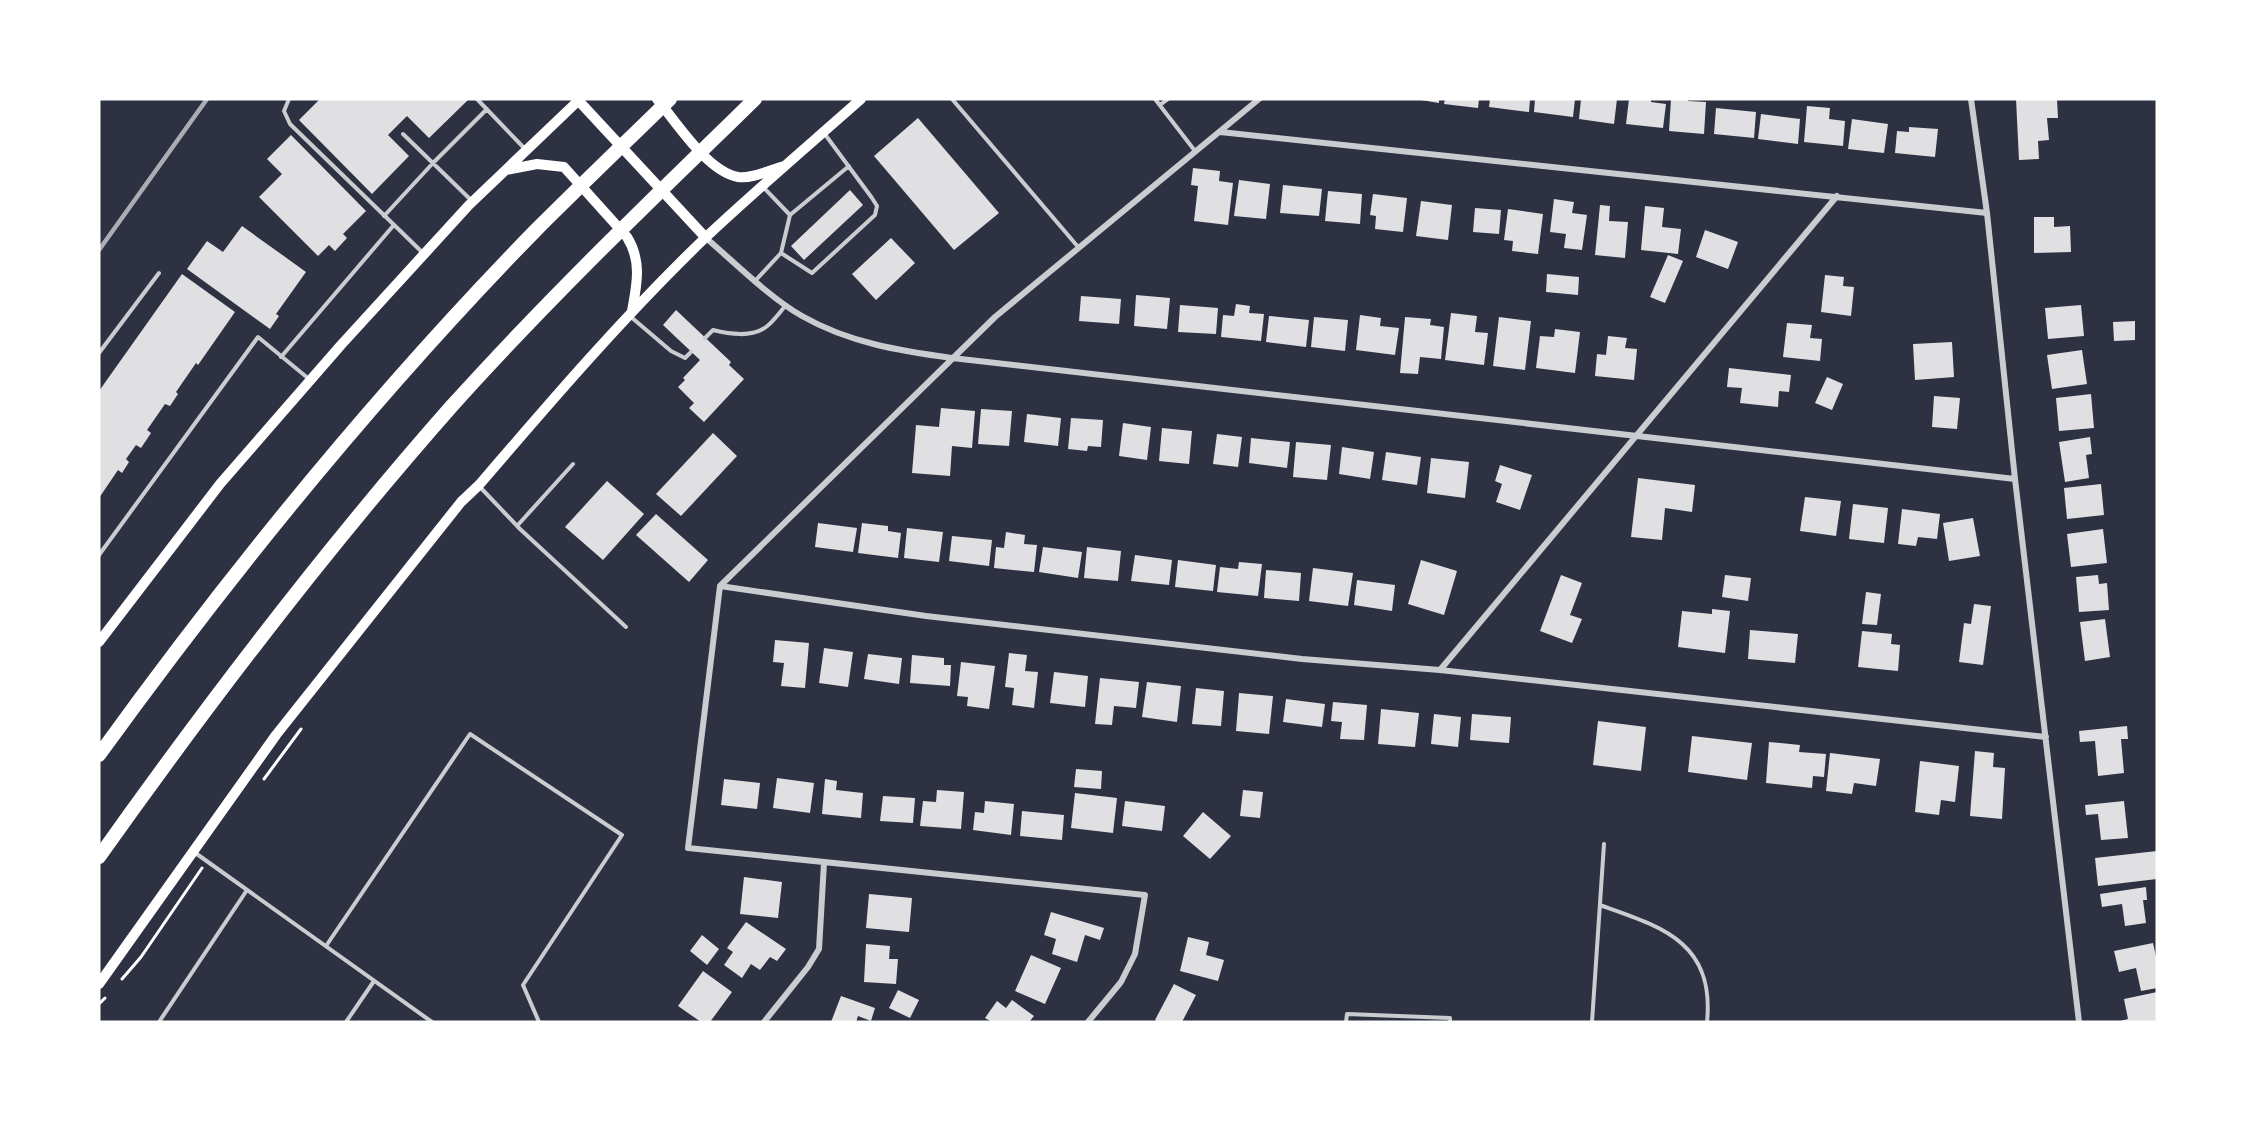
<svg xmlns="http://www.w3.org/2000/svg" width="2256" height="1121" viewBox="0 0 2256 1121" font-family="Lora,serif">
<rect width="100%" height="100%" fill="#2d3142"/>
<path fill="#e0e0e3" d="M320 99H466L468 100 429 138 407 116 388 135 409 156 372 194 299 120Z
M1415 99H1439V103Z
M1445 99H1479L1478 108 1444 104Z
M1490 99H1530L1529 112 1489 107Z
M1535 99H1575L1573 117 1534 112Z
M1581 99H1617L1614 124 1579 119Z
M1629 99H1651V102L1666 104 1663 128 1626 124Z
M1671 99H1688V101L1706 102 1704 134 1669 131Z
M2016 99H2057L2058 118H2047L2049 140 2038 141 2039 159 2019 160Z
M1807 106 1830 108 1829 119 1845 121 1843 146 1804 142Z
M1716 108 1756 112 1754 138 1714 134Z
M1761 114 1800 119 1798 144 1758 139Z
M918 118 999 213 954 250 874 156Z
M1852 119 1888 124 1884 153 1848 149Z
M1909 127 1938 129 1935 157 1895 153 1897 131 1909 132Z
M291 135 366 211 343 234 347 238 335 251 329 245 318 256 259 197 282 174 267 159Z
M1193 168 1220 171 1219 181 1233 183 1228 225 1194 221 1198 186 1191 185Z
M1239 180 1270 184 1266 219 1234 216Z
M1283 185 1322 189 1319 216 1280 213Z
M850 190 863 205 804 260 791 246Z
M1328 191 1362 194 1360 224 1325 221Z
M1373 194 1407 198 1403 232 1375 229 1376 216 1370 215Z
M1554 199 1574 202 1572 213 1587 215 1582 250 1564 248 1566 234 1550 232Z
M1421 201 1452 205 1448 240 1416 236Z
M1600 205 1610 206 1609 221 1628 222 1625 258 1595 255Z
M1645 206 1664 208 1662 227 1681 229 1678 254 1641 250Z
M1475 208 1501 210 1499 234 1473 232Z
M1508 209 1543 214 1538 254 1512 251 1513 241 1504 240Z
M2034 217H2054V227L2070 226 2071 252 2034 253Z
M242 226 306 272 276 314 279 316 270 329 187 269 207 241 223 252Z
M1705 230 1738 242 1728 269 1696 257Z
M891 238 915 263 876 300 852 274Z
M1668 255 1683 261 1665 303 1650 297Z
M182 274 235 312 198 365 196 363 176 392 178 394 170 406 165 404 147 430 151 433 141 448 136 445 126 459 129 462 122 473 118 470 99 498V391Z
M1547 274 1579 277 1578 295 1546 292Z
M1825 275 1844 277 1843 286 1854 287 1851 316 1821 312Z
M1136 295 1170 298 1167 329 1134 326Z
M1081 296 1121 299 1119 324 1079 321Z
M1236 304 1250 306 1249 313 1264 314 1261 341 1221 337 1223 315 1234 316Z
M1180 305 1218 308 1216 334 1178 332Z
M2081 305 2084 336 2048 339 2045 308Z
M676 310 731 362 729 365 744 379 704 422 689 408 694 403 678 387 685 380 683 378 700 360 663 325Z
M1451 313 1477 316 1475 332 1488 333 1484 365 1445 360Z
M1360 315 1381 318 1380 326 1399 328 1395 355 1356 350Z
M1269 316 1309 320 1306 347 1266 342Z
M1314 317 1348 320 1345 351 1311 347Z
M1405 317 1431 319 1430 325 1444 327 1441 359 1420 357 1418 374 1400 373Z
M1499 317 1531 321 1525 370 1493 366Z
M2135 321V340L2114 341 2113 322Z
M1787 323 1812 325 1810 338 1822 339 1820 361 1783 357Z
M1555 329 1580 332 1575 373 1536 368 1540 336 1554 337Z
M1608 336 1627 338 1625 348 1637 349 1634 380 1595 376 1597 354 1606 355Z
M1952 342 1954 377 1915 380 1913 344Z
M2082 350 2087 384 2052 389 2047 355Z
M1729 368 1791 375 1789 392 1779 391 1778 407 1740 403 1742 388 1727 387Z
M1827 377 1843 384 1832 410 1815 403Z
M2091 394 2094 428 2059 431 2056 398Z
M1934 396 1960 398 1957 429 1932 427Z
M941 408 975 411 972 448 952 446 950 476 912 473 916 425 939 427Z
M981 409 1012 411 1009 446 978 444Z
M1027 414 1061 418 1058 446 1024 442Z
M1071 418 1103 420 1101 447 1088 446 1087 451 1068 449Z
M1123 423 1151 427 1147 460 1119 456Z
M1162 428 1192 431 1189 464 1159 461Z
M713 433 737 456 681 516 656 494Z
M1217 434 1242 437 1238 467 1213 464Z
M2090 437 2092 454 2086 455 2089 478 2065 482 2059 442Z
M1251 438 1290 442 1287 468 1249 463Z
M1296 442 1331 445 1327 480 1293 477Z
M1342 447 1374 452 1370 479 1339 474Z
M1386 452 1421 457 1417 485 1382 480Z
M1431 458 1469 462 1465 498 1427 493Z
M1500 465 1532 475 1520 510 1496 502 1502 484 1495 481Z
M1638 478 1695 485 1692 512 1665 508 1662 540 1631 537Z
M607 481 644 514 603 560 565 527Z
M2101 484 2104 515 2067 519 2064 488Z
M1805 497 1841 501 1836 536 1800 531Z
M1853 504 1888 508 1884 543 1849 539Z
M1902 509 1940 514 1937 539 1918 537 1916 546 1898 544Z
M656 514 708 560 689 582 636 535Z
M1973 518 1980 556 1949 561 1943 523Z
M818 523 857 528 853 552 815 547Z
M862 523 888 526V531L901 533 898 558 858 553Z
M907 528 943 532 939 562 904 558Z
M2103 529 2107 563 2071 567 2067 534Z
M1006 532 1025 535 1024 544 1037 545 1034 572 994 568 996 547 1004 548Z
M952 536 992 540 989 566 949 561Z
M1043 547 1082 552 1078 578 1039 572Z
M1087 547 1121 551 1118 581 1084 578Z
M1135 555 1172 560 1169 585 1131 581Z
M1178 560 1216 565 1213 591 1175 587Z
M1421 560 1457 571 1444 615 1408 604Z
M1239 562 1262 564 1258 596 1217 592 1220 567 1238 569Z
M1313 568 1353 573 1348 606 1309 601Z
M1266 570 1301 573 1299 601 1264 598Z
M1561 575 1582 583 1570 615 1582 619 1572 643 1540 631Z
M1725 575 1751 578 1748 601 1722 597Z
M2098 575 2099 584 2107 583 2109 610 2079 612 2076 577Z
M1357 580 1395 585 1392 611 1354 605Z
M1866 592 1881 594 1877 625 1862 624Z
M1974 604 1991 606 1983 665 1959 662 1964 623 1971 624Z
M1712 609 1730 611 1725 653 1678 647 1682 611 1712 614Z
M2105 619 2110 657 2085 661 2080 622Z
M1750 630 1798 634 1795 663 1748 659Z
M1862 631 1892 634 1891 644 1900 645 1898 671 1858 667Z
M775 640 809 643 805 688 781 686 784 663 773 662Z
M824 648 853 652 848 687 819 683Z
M1009 653 1027 655 1025 671 1038 672 1034 708 1012 705 1014 688 1005 687Z
M868 654 902 658 899 684 864 679Z
M912 655 944 658V665H951L950 686 910 683Z
M961 662 995 666 989 709 967 706 968 697 957 696Z
M1054 672 1088 676 1085 707 1050 703Z
M1100 678 1139 682 1136 708 1114 706 1112 725 1095 724Z
M1147 682 1181 686 1177 722 1142 717Z
M1196 688 1224 691 1221 726 1192 724Z
M1239 693 1273 696 1269 734 1236 731Z
M1286 699 1325 704 1322 727 1283 722Z
M1333 702 1367 705 1364 740 1340 739 1342 722 1331 721Z
M1381 709 1419 713 1415 747 1378 744Z
M1434 714 1461 717 1458 747 1431 744Z
M1472 714 1511 717 1509 743 1470 740Z
M1598 721 1646 727 1641 771 1593 765Z
M2127 726 2128 739H2121L2124 773 2098 776 2095 741 2080 742 2079 731Z
M1692 736 1752 743 1747 780 1688 772Z
M1769 742 1800 745 1799 752 1826 754 1824 777 1813 776 1812 788 1766 783Z
M1975 751 1994 753 1993 767 2005 768 2002 819 1970 816Z
M1830 753 1880 759 1876 786 1854 783 1852 794 1826 791Z
M1920 761 1959 766 1955 802 1941 800 1939 815 1915 812Z
M1076 769 1102 771 1101 789 1074 787Z
M777 778 814 783 810 813 773 808Z
M724 779 760 783 757 809 721 805Z
M825 779 837 781 836 790 863 793 861 818 822 814Z
M937 790 964 792 961 829 920 826 923 801 936 802Z
M1243 790 1263 792 1260 818 1240 816Z
M1075 793 1117 798 1113 833 1071 828Z
M883 796 915 798 913 823 880 821Z
M985 801 1014 804 1011 835 973 830 975 812 984 813Z
M1125 801 1165 806 1162 831 1122 826Z
M2124 801 2128 838 2101 840 2098 814 2086 815 2085 805Z
M1022 811 1064 815 1062 840 1020 836Z
M1203 812 1231 836 1210 859 1183 836Z
M2157 851V879L2098 886 2095 858Z
M744 877 782 882 778 918 740 914Z
M2146 887 2147 900H2143L2146 923 2125 926 2122 904 2102 907 2100 894Z
M869 894 912 898 909 932 866 928Z
M1051 912 1104 928 1100 940 1085 935 1077 962 1052 954 1056 939 1044 935Z
M746 922 786 949 777 961 770 957 760 970 751 964 742 978 724 965 733 952 727 948Z
M702 935 719 949 707 965 690 951Z
M1188 937 1209 942 1206 955 1224 960 1218 981 1180 971Z
M2153 943 2157 961V988L2141 991 2136 968 2119 972 2114 951Z
M866 944 890 946 889 959H898L896 984 864 982Z
M1031 955 1061 968 1045 1004 1015 991Z
M703 971 732 992 710 1022H701L678 1006Z
M1174 984 1196 995 1182 1022H1158L1155 1020Z
M898 990 919 1000 910 1018 889 1008Z
M2157 992V1022H2116L2128 1019 2124 999Z
M841 996 875 1008 871 1021 858 1016 856 1022H831Z
M1012 1000 1034 1016 1029 1022H992L985 1018 997 1001 1006 1008Z"/>
<g fill="none" stroke-linecap="round" stroke-linejoin="round">
<path stroke="#fff" stroke-width="3" d="M264 779 301 729
M122 979 141 957 202 868
M99 1004 105 998"/>
<path stroke="#caccd0" stroke-width="4" d="M289 99 284 111 290 124 423 253
M477 99 526 150
M952 99 1079 248
M1155 99 1195 151
M1160 105 1168 99
M403 134 472 201
M763 187 790 215 781 253
M790 215 849 166
M384 216 433 163 487 109
M755 281 781 253 812 273 875 215 877 206 872 198 824 133
M631 317 671 351 685 358 691 352
M705 338 713 330C729 334 751 338 766 327 773 322 780 312 786 305
M99 353 159 273
M281 357 393 226
M479 486 520 529 626 627
M517 526 573 464
M99 555 258 337 309 379
M194 852 432 1022
M1600 905C1662 927 1715 942 1707 1022
M326 946 470 734 622 835 523 985 539 1022
M159 1022 247 890
M346 1022 374 981
M1346 1022 1347 1014 1450 1018V1022
M1592 1022 1604 844"/>
<path stroke="#caccd0" stroke-width="6" d="M1971 99 1987 213 2015 479 2079 1022
M1220 132 1987 213
M706 238C734 262 770 298 802 316 849 343 901 351 952 358L2015 479
M720 586 926 616 1302 659 1440 670 2046 737
M1440 670 1837 196
M764 1022 808 967 819 949 824 863
M1088 1022 1121 982 1135 954 1145 895 688 848 720 586 995 317 1259 99"/>
<path stroke="#fff" stroke-width="10" d="M577 99 706 238
M657 99C677 123 707 171 738 177 752 179 770 170 784 166
M506 170 537 164 564 167 627 237C642 261 637 284 632 311
M99 642 220 484 341 345 469 205 580 99
M99 984 276 735 461 502 479 485C552 400 624 316 705 238 756 190 809 145 861 99"/>
<path stroke="#fff" stroke-width="14" d="M99 755C232 571 376 394 534 232 579 187 625 143 670 99
M99 857C209 702 324 551 450 408 547 300 651 200 755 99"/>
<path stroke="#abadb3" stroke-width="4.5" d="M99 250 207 99"/>
</g>
<rect width="2256" height="1121" fill="none" stroke="#ffffff" stroke-width="201"/>
</svg>
